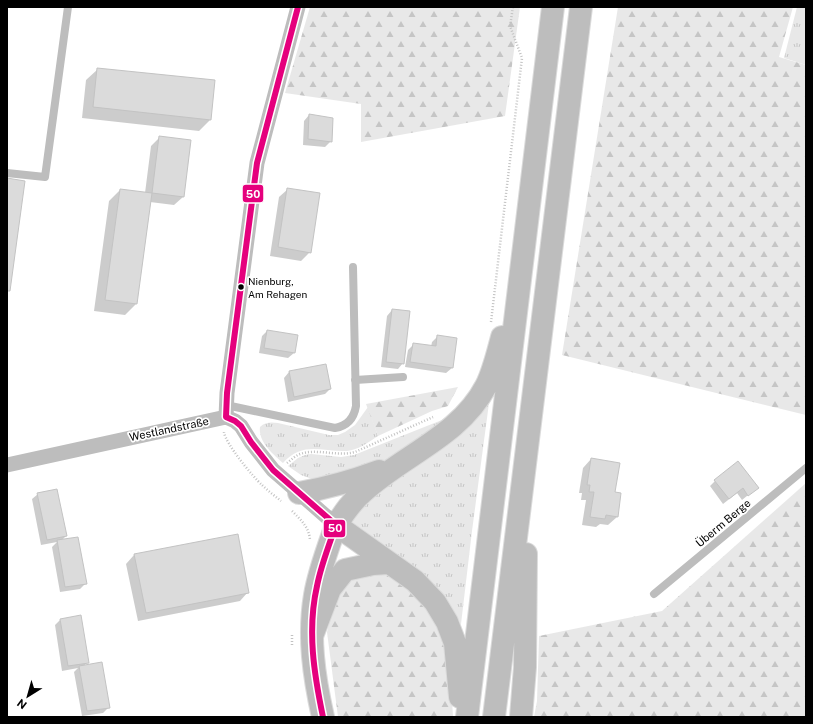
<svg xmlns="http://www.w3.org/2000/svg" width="813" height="724" viewBox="0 0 813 724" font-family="'Public Sans',sans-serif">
<defs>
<pattern id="grass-tufts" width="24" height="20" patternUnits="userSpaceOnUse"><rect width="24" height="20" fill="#e8e8e8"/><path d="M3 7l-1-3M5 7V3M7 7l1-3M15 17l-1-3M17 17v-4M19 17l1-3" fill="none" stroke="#c5c5c5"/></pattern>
<pattern id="forest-firs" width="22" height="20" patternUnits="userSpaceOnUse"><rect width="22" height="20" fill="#e8e8e8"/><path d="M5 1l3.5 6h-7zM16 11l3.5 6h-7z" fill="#c5c5c5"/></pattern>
</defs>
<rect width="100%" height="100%" fill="#fff"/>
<path fill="url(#grass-tufts)" d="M797 7H806V65L784 58Z
M489 403 472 531 461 624 439 589 351 526 350 519 366 499 472 421Z
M368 407 378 436C369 442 358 450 347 451 321 452 303 441 283 463 273 454 258 442 260 427 265 422 271 422 278 423L329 435H338L345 432 355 425Z
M452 416 396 456 367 468 327 480 312 479 301 475 288 466 298 458 305 455 311 454 341 457 354 455Z"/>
<path fill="url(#forest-firs)" d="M310 7H520L505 116 361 142V104L285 93Z
M618 7H793L779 57 806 65V415L562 355Z
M458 387 448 406 432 411 378 436 366 404Z
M806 483V717H534L537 701 539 636 662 611Z
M376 570 393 575 431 611 449 649 453 717H338L327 632 336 591 359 573Z"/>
<path fill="#0003" d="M98 69 210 120 199 131 82 118 86 80Z
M309 115 331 141 325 147 303 145 304 121Z
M160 137 190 141 183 197 174 205 150 202 136 304 125 315 94 311 109 201 120 190 145 193 151 146Z
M288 189 310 252 301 261 270 256 279 197Z
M392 310 403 363 398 369 381 367 387 316Z
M267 331 297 336 294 353 288 358 259 353 262 336Z
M438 336 452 368 446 373 405 367 408 350 414 344 431 347 432 342Z
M325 365 330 389 325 394 288 402 284 378 289 372Z
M591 459 614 493 617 517 608 525 600 524 596 527 582 525 586 500H581L582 493H579L583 468Z
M715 481 758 487 742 500 737 493 723 504 710 486Z
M38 494 66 536 61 541 86 583 80 589 60 592 52 547 57 542 41 545 32 499Z
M134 555 248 592 240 601 138 621 126 564Z
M60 620 87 662 84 666 109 707 103 713 82 716 74 672 78 668 62 671 55 625Z"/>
<path fill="#dbdbdb" stroke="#c3c3c3" d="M97 68 215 80 211 120 93 107Z
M309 114 333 118 332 142 308 139Z
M159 136 191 140 184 197 152 193Z
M7 178 25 181 10 291H7Z
M287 188 320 193 311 253 278 247Z
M120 189 152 193 137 304 105 300Z
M392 309 410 311 404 364 386 362Z
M267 330 298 335 295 353 264 348Z
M437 335 457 338 453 368 410 362 413 343 436 346Z
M326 364 331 389 294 397 289 371Z
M591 458 620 463 615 492 621 493 618 517 606 515 605 519 590 517 594 492H589L590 485H587Z
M738 461 759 488 748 496 743 488 729 499 714 480Z
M57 489 67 536 47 540 37 493Z
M238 534 249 593 146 613 134 554Z
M78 537 87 584 65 587 57 540Z
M81 615 89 663 68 666 60 619Z
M102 662 110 708 87 711 79 666Z"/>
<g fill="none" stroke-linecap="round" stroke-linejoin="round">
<defs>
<path id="primary" d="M323 717C314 677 308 636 315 595 319 571 328 548 336 525"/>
<path id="trunk" d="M299 493C327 488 352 481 379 471
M312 636 330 589 345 570 373 564 388 563
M460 697 455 643 447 622 435 602 415 581 336 525C344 513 352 501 363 492 403 455 460 436 486 386 493 373 498 352 502 337
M467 717 553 7
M494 717 581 7
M521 717 525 667 526 554"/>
</defs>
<use href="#primary" stroke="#dbdbdb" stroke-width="24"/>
<use href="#trunk" stroke="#dbdbdb" stroke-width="24"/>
<path stroke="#c2c2c2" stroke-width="2.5" stroke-dasharray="1 2" stroke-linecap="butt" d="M491 322 522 58 510 26 513 7
M224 432C225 443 253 477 262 485 268 491 275 496 281 501
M287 463C291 460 295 456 300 454 317 448 337 457 355 452L433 417
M292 511C301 520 309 527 310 540
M292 635V646"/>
<path stroke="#bdbdbd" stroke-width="8" d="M7 173 45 177 68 7
M355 380 403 377
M226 405 335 428C347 426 354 418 356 406L353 267
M654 594 806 468"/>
<path stroke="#bdbdbd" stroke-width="15" d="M226 417 227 393 257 163 298 7
M7 465 226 417 235 421 241 426 251 442 273 470 336 525"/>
<use href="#primary" stroke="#bdbdbd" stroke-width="22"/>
<use href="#trunk" stroke="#bdbdbd" stroke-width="22"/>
<defs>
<path id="bus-1" d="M298 7 257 163 227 393 226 417 235 421 241 426 251 442 273 470 336 525C329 545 321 565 317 586 307 630 314 674 323 717"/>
</defs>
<use href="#bus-1" stroke="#fff" stroke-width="9"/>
<use href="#bus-1" stroke="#e5007d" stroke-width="6"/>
</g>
<circle fill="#000" stroke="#fff" stroke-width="1.5" cx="241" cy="287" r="3.5"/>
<g text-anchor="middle" stroke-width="3.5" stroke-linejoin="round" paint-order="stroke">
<g font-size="10" fill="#000" stroke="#fff" text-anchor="start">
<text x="248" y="285">Nienburg,<tspan x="248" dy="13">Am Rehagen</tspan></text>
</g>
<g font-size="11" fill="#000" stroke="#fff">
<text transform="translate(169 429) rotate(-12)" y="4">Westlandstraße</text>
<text transform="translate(723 523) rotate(-40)" y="4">Überm Berge</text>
</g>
</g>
<g stroke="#fff" stroke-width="1.5">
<rect x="242" y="184" width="22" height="19" rx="4" fill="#e5007d"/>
<rect x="323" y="519" width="23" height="19" rx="4" fill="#e5007d"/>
</g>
<g font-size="11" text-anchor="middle" font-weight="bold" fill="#fff">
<text x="253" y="198">50</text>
<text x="335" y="532">50</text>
</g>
<rect width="813" height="724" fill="none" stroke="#000000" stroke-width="16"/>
<g transform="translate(28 696) rotate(217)" stroke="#ffffff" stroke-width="3" paint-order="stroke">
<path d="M0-3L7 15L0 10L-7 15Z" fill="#000000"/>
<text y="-6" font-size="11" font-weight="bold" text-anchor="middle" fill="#000000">N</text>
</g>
</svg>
